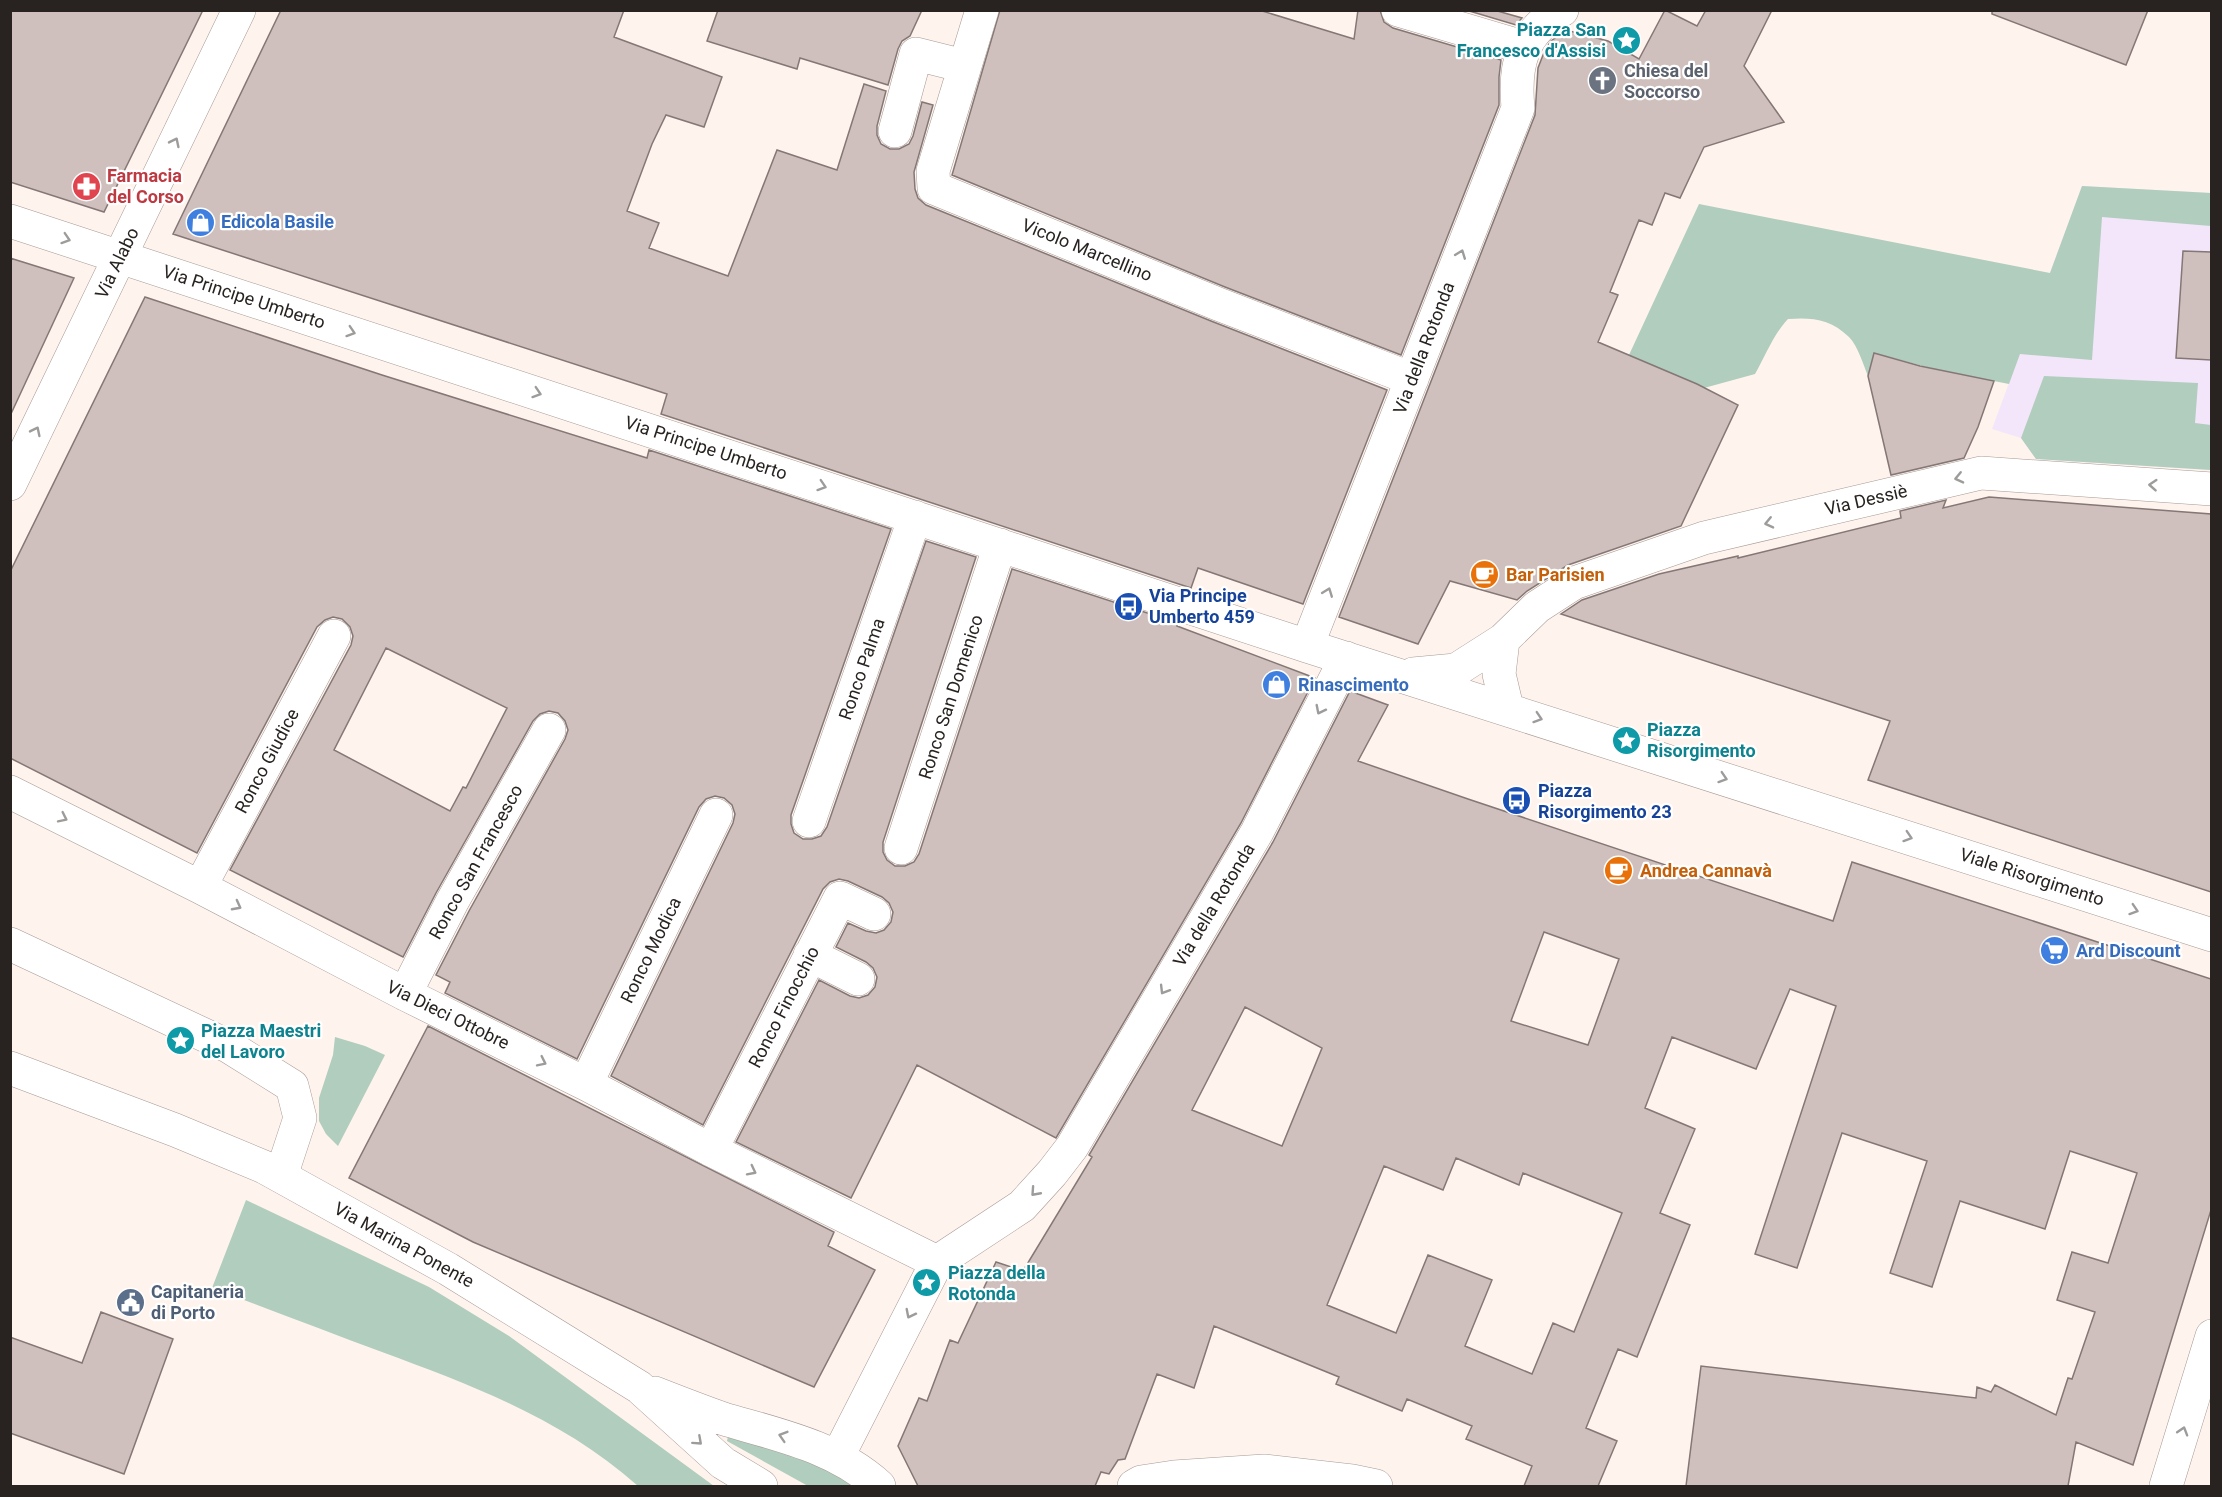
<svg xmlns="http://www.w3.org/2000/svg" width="2222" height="1497" viewBox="0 0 2222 1497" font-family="Roboto,sans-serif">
<rect width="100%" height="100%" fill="#fef3ed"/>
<path fill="#f3e6fa" d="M2082 186 2211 193V470L2036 459 2021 438 1992 429Z"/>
<path fill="#b0cdbd" d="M2082 186 2211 193V226L2102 217 2092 360 2020 354 2009 384 1938 370 1874 353 1868 376C1863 364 1858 346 1849 337 1831 319 1811 317 1788 319 1773 335 1766 355 1755 374L1704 388 1629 355 1699 204 2050 273Z
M2044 376 2198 383 2195 423 2211 425V470L2036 459 2021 438Z
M335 1037 365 1046 385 1055 338 1146 326 1134 319 1121V1098L333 1055Z
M246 1200 429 1287 509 1336 714 1486H638C564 1420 474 1386 382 1352 326 1331 269 1309 212 1288Z
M729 1432 827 1468 854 1486H808L727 1441Z"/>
<path fill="#cfc0bd" stroke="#847775" stroke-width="1.5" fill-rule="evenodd" d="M10 10H203L104 212 10 182Z
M281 10H624L614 37 722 77 704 127 666 115 652 144 627 211 659 223 649 248 728 276 777 150 837 170 864 84 886 91 877 126V135L881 144 890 149H899L909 144 913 136 922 102 933 105 914 172 915 189 918 198 926 205 1211 321 1387 390 1303 604 1198 568 1191 588 661 414 667 394 173 234Z
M718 10H922L910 36 902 41 898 49 888 85 800 58 797 69 707 41Z
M1000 10H1259L1354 39 1358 10H1380L1384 22 1393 28 1501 60 1499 77V105L1401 355 1225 287 952 175Z
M1466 10H1494L1522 18 1516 25Z
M1665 10 1697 26 1706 10H1772L1744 66 1784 122 1704 147 1680 198 1665 193 1652 225 1639 220 1610 292 1618 295 1598 342 1697 384 1738 405 1681 526 1568 565 1527 591 1517 600 1450 581 1418 644 1339 617 1535 115 1538 68 1545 50 1551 41 1566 30 1608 41 1639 59Z
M1992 10H2148L2126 65 1992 14Z
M2183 251 2211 252V360L2176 358Z
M10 258 74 278 10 416Z
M145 297 382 375 647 458 649 450 891 529 791 815V824L794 833 803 839H812L821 836 827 827 926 541 976 557 883 842V852L887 860 895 866H905L914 862 919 854 1012 569 1178 623 1177 626 1315 678 1241 823 1056 1138 917 1065 851 1198 736 1142 819 980 850 996 859 998 868 995 875 987 877 977 873 968 866 962 836 947 848 923 866 931 876 933 884 930 891 922 893 912 889 903 882 897 848 881 839 879 830 882 823 889 703 1125 611 1076 733 823 735 814 732 805 724 798 715 796 706 799 699 807 577 1059 445 993 450 982 436 975 469 911 565 739 568 730 565 721 558 713 549 711 540 714 533 721 436 893 403 957 230 870 351 645 353 636 350 627 342 619 333 617 325 620 317 627 197 853 10 758V572ZM386 648 507 708 466 788 463 787 450 811 334 750Z
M1874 353 1920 366 1994 381 1978 427 1964 458 1891 475 1868 376Z
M1989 497 2211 514V892L1868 780 1890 721 1561 614 1582 600 1659 574 1738 556V558L1901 518 1900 511 1946 500 1943 508Z
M1350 691 1388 705 1358 761 1468 799 1833 921 1852 862 2211 979V1210L2133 1465 2076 1442 2068 1486H1686L1701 1366 1976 1398 1977 1387 1991 1392 1995 1385 2056 1415 2068 1378 2072 1379 2095 1312 2057 1300 2072 1252 2108 1263 2137 1173 2070 1151 2045 1229 1960 1201 1932 1287 1890 1273 1927 1161 1842 1133 1797 1268 1755 1254 1836 1006 1790 989 1756 1069 1672 1037 1645 1108 1695 1129 1660 1213 1690 1225 1637 1357 1618 1349 1586 1428 1617 1441 1598 1486H1524L1532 1466 1466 1439 1472 1426 1407 1399 1402 1411 1336 1384 1339 1377 1214 1326 1194 1388 1157 1374 1125 1459 1118 1460 1109 1474 1101 1472 1095 1486H918L898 1446 919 1398 927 1401 950 1340 958 1343 996 1262 1023 1271 1092 1157 1089 1155 1273 842ZM1544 932 1619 959 1588 1045 1511 1021ZM1245 1007 1322 1048 1282 1146 1192 1110ZM1456 1158 1519 1185 1523 1173 1622 1213 1574 1332 1553 1323 1532 1374 1465 1346 1492 1280 1428 1255 1396 1333 1327 1305 1384 1166 1443 1190Z
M428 1026 834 1232 828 1246 875 1270 814 1387 473 1242 349 1178Z
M101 1312 173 1339 124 1474 10 1433V1337L82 1363Z"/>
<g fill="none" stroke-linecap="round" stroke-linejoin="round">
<defs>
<path id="minor" d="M982 10 933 171 934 188 1218 304 1412 379
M1398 10 1523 47
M895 131 916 54 964 66
M10 221 1307 646 2212 935
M10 484 239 10
M1503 640 1499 674 1507 708
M1307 646 1518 108C1514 66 1521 32 1562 10
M1413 674 1456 670 1503 640 1537 607 1574 583 1704 538 1981 473 2212 489
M10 792 200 887 405 994 586 1084 711 1150 937 1262
M809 821 915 517
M901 848 1000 545
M200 887 334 636
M10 944 228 1046 292 1086 300 1118 281 1176
M810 955 858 979
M405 994 452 902 549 730
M10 1068 175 1130 264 1167 448 1269 639 1387 723 1463 761 1486
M586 1084 716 815
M711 1150 840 898 874 914
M655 1393C678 1402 701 1411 724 1419 779 1435 836 1447 879 1486
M838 1456 937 1262 1022 1206 1052 1173 1072 1147 1257 832 1346 658
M1134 1486 1141 1482 1174 1477 1264 1471 1352 1481 1376 1486
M2166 1486 2212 1336"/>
</defs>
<use href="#minor" stroke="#a79a94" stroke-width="34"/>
<use href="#minor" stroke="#fff" stroke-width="33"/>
</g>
<defs><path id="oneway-chevron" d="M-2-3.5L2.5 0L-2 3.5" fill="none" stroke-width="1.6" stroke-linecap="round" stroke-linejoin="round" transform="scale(1.5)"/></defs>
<g stroke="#9e9c9b">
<use href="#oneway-chevron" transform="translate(175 142) rotate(-64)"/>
<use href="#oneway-chevron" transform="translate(66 239) rotate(18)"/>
<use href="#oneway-chevron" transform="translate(1461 254) rotate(-69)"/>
<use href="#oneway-chevron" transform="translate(351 332) rotate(18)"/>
<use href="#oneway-chevron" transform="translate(537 393) rotate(18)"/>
<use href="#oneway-chevron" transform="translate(36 431) rotate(-64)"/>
<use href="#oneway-chevron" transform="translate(1959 478) rotate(167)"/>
<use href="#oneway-chevron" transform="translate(2153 485) rotate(-176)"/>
<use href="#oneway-chevron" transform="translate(822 486) rotate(18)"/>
<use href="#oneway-chevron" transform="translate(1769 523) rotate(167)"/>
<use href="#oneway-chevron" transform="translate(1328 592) rotate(-69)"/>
<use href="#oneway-chevron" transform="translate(1320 710) rotate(117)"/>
<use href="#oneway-chevron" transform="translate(1538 718) rotate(18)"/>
<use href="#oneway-chevron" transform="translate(1723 778) rotate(18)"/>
<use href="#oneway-chevron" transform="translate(63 818) rotate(26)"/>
<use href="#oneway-chevron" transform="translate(1908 837) rotate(18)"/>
<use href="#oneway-chevron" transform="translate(237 906) rotate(28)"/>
<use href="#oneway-chevron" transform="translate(2134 910) rotate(18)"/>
<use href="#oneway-chevron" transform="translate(1164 990) rotate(121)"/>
<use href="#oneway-chevron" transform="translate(542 1062) rotate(26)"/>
<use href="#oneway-chevron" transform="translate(752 1171) rotate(27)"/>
<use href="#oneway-chevron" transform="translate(1035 1192) rotate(132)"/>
<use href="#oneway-chevron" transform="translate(910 1314) rotate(117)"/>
<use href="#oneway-chevron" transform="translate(2183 1431) rotate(-73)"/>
<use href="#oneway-chevron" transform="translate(783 1436) rotate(-163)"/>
<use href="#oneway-chevron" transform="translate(698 1441) rotate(42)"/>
</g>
<defs>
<symbol id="sight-disc" viewBox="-11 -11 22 22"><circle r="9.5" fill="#0f9aa8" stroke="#fff"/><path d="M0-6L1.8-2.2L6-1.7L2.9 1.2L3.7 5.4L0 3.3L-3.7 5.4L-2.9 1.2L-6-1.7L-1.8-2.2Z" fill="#fff"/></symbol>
<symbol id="church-disc" viewBox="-11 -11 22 22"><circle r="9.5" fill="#6b7280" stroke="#fff"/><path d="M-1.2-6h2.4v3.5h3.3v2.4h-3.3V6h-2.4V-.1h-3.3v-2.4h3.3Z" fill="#fff"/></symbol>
<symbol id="pharmacy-disc" viewBox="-11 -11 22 22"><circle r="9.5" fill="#e0444e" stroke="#fff"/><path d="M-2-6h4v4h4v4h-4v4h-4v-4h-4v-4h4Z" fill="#fff"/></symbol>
<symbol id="shop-disc" viewBox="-11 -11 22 22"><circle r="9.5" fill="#3f7fe0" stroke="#fff"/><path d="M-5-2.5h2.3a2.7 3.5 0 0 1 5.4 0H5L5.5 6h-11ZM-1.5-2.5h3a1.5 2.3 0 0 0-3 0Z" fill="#fff"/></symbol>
<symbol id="cafe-disc" viewBox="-11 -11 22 22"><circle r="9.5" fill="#e8710a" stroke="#fff"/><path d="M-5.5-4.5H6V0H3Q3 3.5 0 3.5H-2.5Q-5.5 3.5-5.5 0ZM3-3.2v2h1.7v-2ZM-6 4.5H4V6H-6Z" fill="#fff"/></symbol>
<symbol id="bus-disc" viewBox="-11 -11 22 22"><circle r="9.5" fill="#1a4fb4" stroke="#fff"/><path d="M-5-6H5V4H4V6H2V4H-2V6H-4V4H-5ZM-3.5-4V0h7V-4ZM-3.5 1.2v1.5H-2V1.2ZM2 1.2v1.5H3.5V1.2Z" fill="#fff"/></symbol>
<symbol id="supermarket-disc" viewBox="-11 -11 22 22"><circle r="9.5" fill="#3f7fe0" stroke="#fff"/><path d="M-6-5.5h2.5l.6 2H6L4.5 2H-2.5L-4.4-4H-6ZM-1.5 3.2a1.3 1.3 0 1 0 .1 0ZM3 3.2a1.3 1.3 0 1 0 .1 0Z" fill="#fff"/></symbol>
<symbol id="civic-disc" viewBox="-11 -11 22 22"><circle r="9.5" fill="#5c6f8a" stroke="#fff"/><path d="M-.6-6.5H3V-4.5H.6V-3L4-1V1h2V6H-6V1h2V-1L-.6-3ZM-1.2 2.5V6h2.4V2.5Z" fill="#fff"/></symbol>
</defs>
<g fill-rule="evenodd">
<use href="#sight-disc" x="1610" y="24" width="33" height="33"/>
<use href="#church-disc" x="1586" y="64" width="33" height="33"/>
<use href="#pharmacy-disc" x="70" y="170" width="33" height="33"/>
<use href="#shop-disc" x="184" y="206" width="33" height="33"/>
<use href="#cafe-disc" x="1468" y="558" width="33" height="33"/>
<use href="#bus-disc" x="1112" y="590" width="33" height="33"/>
<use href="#shop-disc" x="1260" y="668" width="33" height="33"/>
<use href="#sight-disc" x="1610" y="724" width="33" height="33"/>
<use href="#bus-disc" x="1500" y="784" width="33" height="33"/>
<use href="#cafe-disc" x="1602" y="854" width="33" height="33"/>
<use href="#supermarket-disc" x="2038" y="934" width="33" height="33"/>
<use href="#sight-disc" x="164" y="1024" width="33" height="33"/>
<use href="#sight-disc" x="910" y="1266" width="33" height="33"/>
<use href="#civic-disc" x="114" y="1286" width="33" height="33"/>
</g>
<g text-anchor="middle" stroke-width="4.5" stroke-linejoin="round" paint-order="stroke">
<g font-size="18" font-weight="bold" fill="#0d838f" stroke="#fff" text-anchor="start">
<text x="1606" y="36" text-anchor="end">Piazza San<tspan x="1606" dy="21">Francesco d'Assisi</tspan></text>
<text x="1647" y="736">Piazza<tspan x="1647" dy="21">Risorgimento</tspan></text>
<text x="201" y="1037">Piazza Maestri<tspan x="201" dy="21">del Lavoro</tspan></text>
<text x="948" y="1279">Piazza della<tspan x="948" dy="21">Rotonda</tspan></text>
</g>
<g font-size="18" font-weight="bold" fill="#5b616d" stroke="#fff" text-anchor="start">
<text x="1624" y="77">Chiesa del<tspan x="1624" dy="21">Soccorso</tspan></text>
</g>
<g font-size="18" font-weight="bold" fill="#be3a42" stroke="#fff" text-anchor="start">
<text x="107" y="182">Farmacia<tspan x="107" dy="21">del Corso</tspan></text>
</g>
<g font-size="18" font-weight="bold" fill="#366cbe" stroke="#fff" text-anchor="start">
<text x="221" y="228">Edicola Basile</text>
<text x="1298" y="691">Rinascimento</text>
<text x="2076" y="957">Ard Discount</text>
</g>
<g font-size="18" fill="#282321" stroke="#fff">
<text transform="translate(1087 250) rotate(22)" y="6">Vicolo Marcellino</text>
<text transform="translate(117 263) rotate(-64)" y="6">Via Alabo</text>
<text transform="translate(244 297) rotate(18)" y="6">Via Principe Umberto</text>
<text transform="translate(1424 348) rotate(-69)" y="6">Via della Rotonda</text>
<text transform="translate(706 448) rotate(18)" y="6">Via Principe Umberto</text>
<text transform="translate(1866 500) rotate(-13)" y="6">Via Dessiè</text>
<text transform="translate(862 669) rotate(-71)" y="6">Ronco Palma</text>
<text transform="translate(951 697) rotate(-72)" y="6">Ronco San Domenico</text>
<text transform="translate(267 761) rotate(-62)" y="6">Ronco Giudice</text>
<text transform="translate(476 862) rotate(-61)" y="6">Ronco San Francesco</text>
<text transform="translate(2032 877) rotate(18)" y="6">Viale Risorgimento</text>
<text transform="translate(1214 905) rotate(-59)" y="6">Via della Rotonda</text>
<text transform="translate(651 950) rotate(-64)" y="6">Ronco Modica</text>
<text transform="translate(784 1007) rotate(-63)" y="6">Ronco Finocchio</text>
<text transform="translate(448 1015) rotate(26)" y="6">Via Dieci Ottobre</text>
<text transform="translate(404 1245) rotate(29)" y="6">Via Marina Ponente</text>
</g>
<g font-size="18" font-weight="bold" fill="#c56008" stroke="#fff" text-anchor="start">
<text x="1506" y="581">Bar Parisien</text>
<text x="1640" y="877">Andrea Cannavà</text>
</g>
<g font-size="18" font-weight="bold" fill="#164399" stroke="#fff" text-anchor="start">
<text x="1149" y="602">Via Principe<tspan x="1149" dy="21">Umberto 459</tspan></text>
<text x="1538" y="797">Piazza<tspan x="1538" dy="21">Risorgimento 23</tspan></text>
</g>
<g font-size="18" font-weight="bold" fill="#4e5e75" stroke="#fff" text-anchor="start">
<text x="151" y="1298">Capitaneria<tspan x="151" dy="21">di Porto</tspan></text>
</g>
</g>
<rect width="2222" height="1497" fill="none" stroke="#282321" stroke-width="24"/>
</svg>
